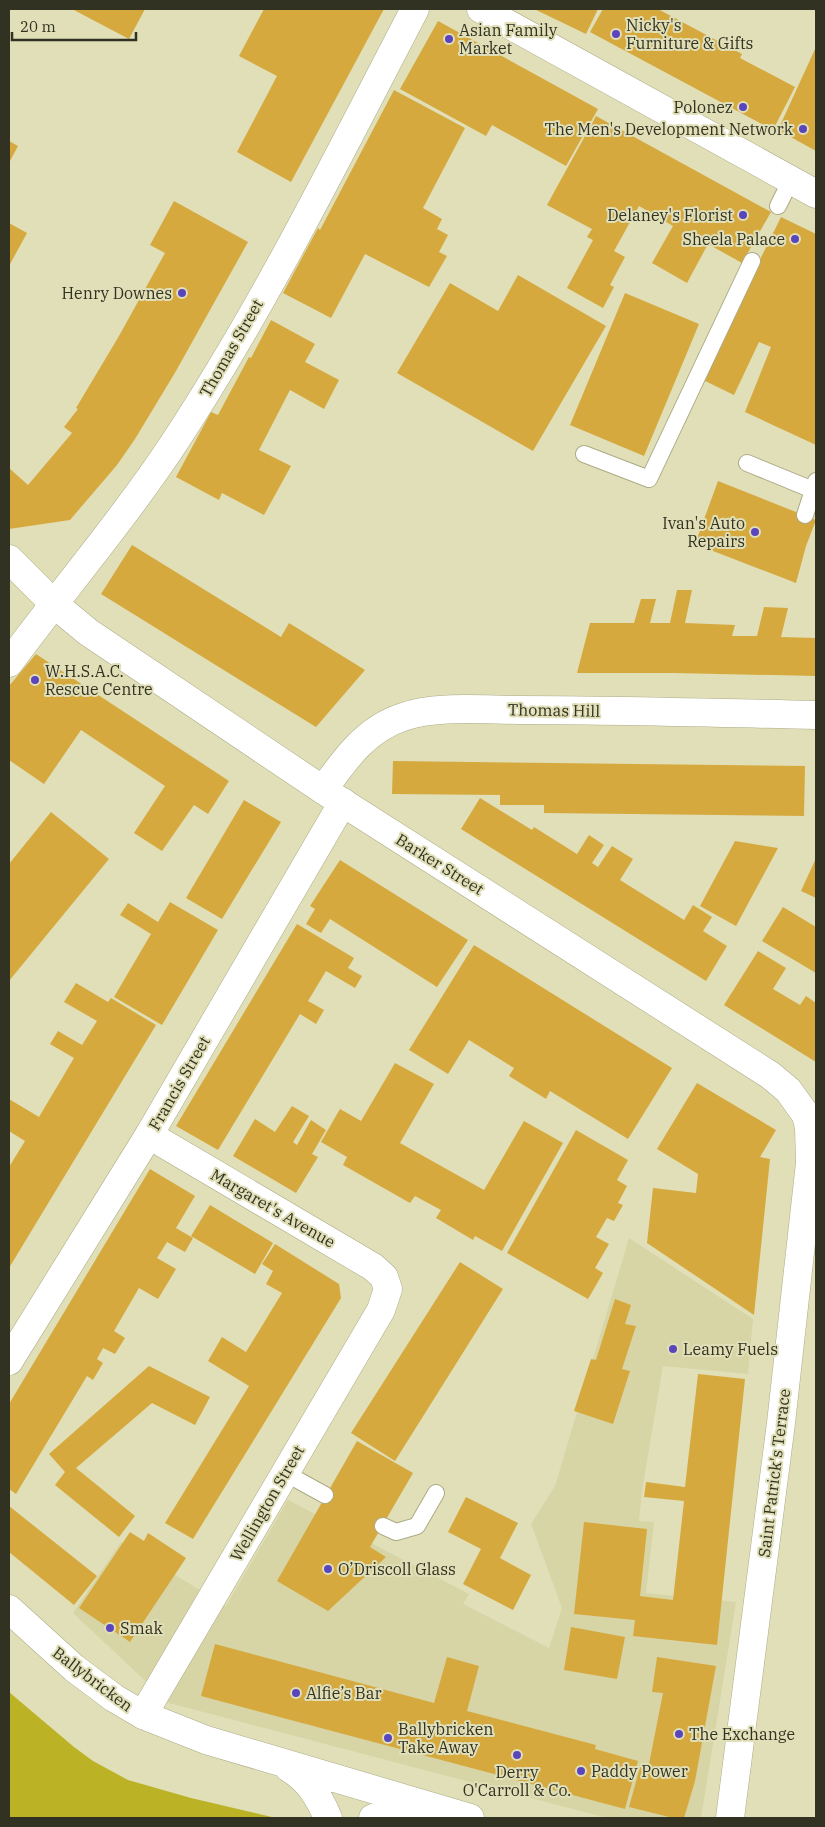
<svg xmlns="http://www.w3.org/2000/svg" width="825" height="1827" viewBox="0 0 825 1827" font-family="'IBM Plex Serif',serif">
<rect width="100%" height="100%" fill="#e0dfb8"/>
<path fill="#d7d5a6" d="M629 1238 753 1319 748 1374 663 1366 642 1491 639 1521 654 1522 646 1593 736 1602 701 1818H607L169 1703 73 1613 121 1542 226 1606 288 1500 469 1594 463 1604 549 1648 562 1608 531 1524 555 1486Z"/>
<path fill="#bbb325" d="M9 1692 74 1747 93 1761 128 1780 191 1798 276 1818H9Z"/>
<path fill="#d6a93e" d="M72 9H145L129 39Z
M264 9H384L291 182 237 152 277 76 239 56Z
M534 9H598L586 34Z
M603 9H658L742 54 740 58 795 87 773 130 590 32Z
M438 21 598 109 566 166 492 125 486 136 400 89Z
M816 47V151L778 130Z
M394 90 465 128 423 208 442 219 437 229 448 235 439 252 447 256 429 287 365 254 331 318 283 293 318 228 320 230Z
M596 116 771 212 742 263 708 244 687 283 652 263 673 226 639 206 614 251 625 257 610 285 614 287 603 308 567 288 593 240 587 237 592 229 547 205Z
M9 141 18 146 9 163Z
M174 201 248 242 176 371 135 439 117 465 70 520 9 529V468L28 485 72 433 64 427 78 409 76 408 119 336 165 253 150 245Z
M781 217 816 234V445L745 412 771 347 759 342 734 395 701 379Z
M9 223 27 233 9 266Z
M518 275 606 326 533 451 397 373 450 283 498 311Z
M625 293 699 324 644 456 570 425Z
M271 320 315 344 305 362 339 380 324 409 290 390 259 450 291 466 264 515 222 493 219 500 176 477 211 412 218 415 249 357 251 358Z
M718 481 816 520 806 546 796 583 695 544Z
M132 545 281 637 289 623 365 670 316 727 101 594Z
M677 590H692L685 623 735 625 732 636H757L764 607 788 608 781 637 816 638V676L673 673H577L590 623H634L641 599H656L650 623H670Z
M36 654 229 781 208 814 194 805 162 851 134 833 165 786 81 730 44 784 9 760V686Z
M393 761 805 766 804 816 544 813V805H500V795L392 794Z
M480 798 532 830 534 827 577 854 589 835 604 845 592 863 598 867 612 846 633 859 620 880 684 920 693 905 712 917 703 931 727 946 706 981 461 829Z
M244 800 281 822 222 919 186 898Z
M51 812 109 859 9 981V864Z
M735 841 778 848 736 926 700 906Z
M816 858V898L801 891Z
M340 860 468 940 437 987 330 919 321 933 306 924 315 909 310 906Z
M170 902 218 930 162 1025 114 997 151 934 120 915 128 903 158 922Z
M783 907 816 927V973L762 941Z
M297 924 354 958 348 968 362 976 355 988 326 971 308 1001 324 1010 316 1024 300 1014 218 1150 176 1126Z
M474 945 672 1068 628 1139 550 1091 546 1099 509 1076 514 1068 469 1040 448 1074 409 1050Z
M758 951 786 968 773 989 800 1005 806 996 816 1003V1062L724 1005Z
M76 983 108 1002 111 998 156 1025 9 1268V1167L25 1141 9 1131V1099L39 1117 74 1058 50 1044 58 1031 82 1045 97 1021 64 1002Z
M395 1063 434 1084 400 1143 484 1190 524 1121 563 1143 502 1251 475 1236 473 1240 436 1218 441 1210 415 1196 410 1203 343 1165 347 1157 321 1142 340 1109 361 1121Z
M697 1083 776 1130 760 1157 770 1159 754 1315 647 1243 653 1188 696 1193 698 1174 657 1149Z
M292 1106 309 1116 293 1142 297 1145 311 1120 326 1130 312 1154 318 1157 296 1193 233 1156 255 1119 275 1132Z
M576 1130 628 1160 617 1180 627 1186 618 1203 623 1205 614 1221 607 1218 596 1237 609 1244 595 1268 603 1273 588 1299 507 1253Z
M150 1169 195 1196 176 1228 193 1238 185 1252 167 1242 157 1258 176 1269 158 1299 139 1288 114 1331 125 1338 115 1354 103 1348 97 1359 103 1363 93 1380 87 1376 16 1494 9 1489V1404Z
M210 1205 273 1243 255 1274 191 1236Z
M275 1244 339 1284 341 1298 193 1539 165 1523 249 1386 208 1361 222 1337 246 1352 282 1293 266 1284 273 1271 262 1264Z
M460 1262 503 1289 395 1461 351 1433Z
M615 1299 631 1305 625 1324 636 1326 622 1369 630 1371 613 1424 574 1411 591 1359 596 1360Z
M149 1366 210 1397 195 1425 152 1403 76 1468 135 1516 119 1537 55 1485 65 1472 49 1454Z
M698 1374 745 1379 717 1645 633 1636 635 1620 574 1614 584 1522 647 1529 640 1596 673 1600 684 1501 644 1497 646 1482 685 1487Z
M357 1441 413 1473 370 1547 386 1557 328 1611 277 1581Z
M466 1497 518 1523 500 1558 531 1575 513 1610 463 1584 481 1549 448 1532Z
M9 1506 97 1576 74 1605 9 1552Z
M130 1532 144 1541 148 1533 186 1558 130 1642 79 1608Z
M571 1627 625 1637 617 1679 564 1670Z
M215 1644 434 1703 447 1657 479 1666 467 1711 596 1745 595 1749 638 1761 625 1809 201 1696Z
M657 1657 716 1666 695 1781 684 1818H673L629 1807 640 1767 648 1769 663 1693 652 1692Z"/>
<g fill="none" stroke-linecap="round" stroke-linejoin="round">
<defs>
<path id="service" d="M778 206 791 180
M584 454 649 479 752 261
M747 463 813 490
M805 515 816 481
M285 1473 325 1495
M383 1526 396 1532 417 1526 436 1493"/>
<path id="minor" d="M9 559 53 603
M143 1715 381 1310 388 1289 384 1277 373 1267 149 1135"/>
<path id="tertiary" d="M481 9 816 194
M53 603 88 632 323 790 770 1075 788 1090 806 1115 809 1127 810 1163 781 1423 730 1818
M9 663C63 590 122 521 172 446 264 307 338 156 415 9
M323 790C345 759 366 729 403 717 435 705 485 710 520 710 619 710 717 713 816 715
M9 1361 149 1135 343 802
M9 1609 74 1668 114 1698 143 1715 206 1740 470 1818
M289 1768C309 1780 319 1797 328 1818
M373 1818 397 1809 419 1807"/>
</defs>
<use href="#service" stroke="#adab86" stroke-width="18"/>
<use href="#minor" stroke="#adab86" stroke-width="29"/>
<use href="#tertiary" stroke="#adab86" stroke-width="29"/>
<use href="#service" stroke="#fff" stroke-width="16"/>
<use href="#minor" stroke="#fff" stroke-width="28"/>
<use href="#tertiary" stroke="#fff" stroke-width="28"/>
</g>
<g fill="#5b45bd" stroke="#e0dfb8" stroke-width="2">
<circle cx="616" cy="34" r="5"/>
<circle cx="449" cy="39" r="5"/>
<circle cx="743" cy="107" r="5"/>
<circle cx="803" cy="129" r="5"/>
<circle cx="743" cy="215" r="5"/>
<circle cx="795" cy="239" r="5"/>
<circle cx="182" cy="293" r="5"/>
<circle cx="755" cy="532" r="5"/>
<circle cx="35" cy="680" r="5"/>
<circle cx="673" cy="1349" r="5"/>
<circle cx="328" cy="1569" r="5"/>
<circle cx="110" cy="1628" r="5"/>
<circle cx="296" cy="1693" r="5"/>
<circle cx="679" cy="1734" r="5"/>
<circle cx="388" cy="1738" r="5"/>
<circle cx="517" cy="1755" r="5"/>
<circle cx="581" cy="1771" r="5"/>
</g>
<g text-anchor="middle" stroke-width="4" stroke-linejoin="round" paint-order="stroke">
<g font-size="16" fill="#323222" stroke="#e0dfb8" text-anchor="start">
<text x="626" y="31">Nicky's<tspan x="626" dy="18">Furniture &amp; Gifts</tspan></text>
<text x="459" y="36">Asian Family<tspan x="459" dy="18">Market</tspan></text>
<text x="733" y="113" text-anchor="end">Polonez</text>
<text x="793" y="135" text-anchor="end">The Men's Development Network</text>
<text x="733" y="221" text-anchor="end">Delaney's Florist</text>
<text x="785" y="245" text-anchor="end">Sheela Palace</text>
<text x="172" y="299" text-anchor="end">Henry Downes</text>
<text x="745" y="529" text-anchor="end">Ivan's Auto<tspan x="745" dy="18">Repairs</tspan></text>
<text x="45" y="677">W.H.S.A.C.<tspan x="45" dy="18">Rescue Centre</tspan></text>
<text x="683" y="1355">Leamy Fuels</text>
<text x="338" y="1575">O’Driscoll Glass</text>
<text x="120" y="1634">Smak</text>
<text x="306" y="1699">Alfie’s Bar</text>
<text x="398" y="1735">Ballybricken<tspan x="398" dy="18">Take Away</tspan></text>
<text x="689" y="1740">The Exchange</text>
<text x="591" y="1777">Paddy Power</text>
<text x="517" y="1778" text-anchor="middle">Derry<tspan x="517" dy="18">O'Carroll &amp; Co.</tspan></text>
</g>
<g font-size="16" fill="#323222" stroke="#e0dfb8">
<text transform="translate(231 348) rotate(-60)" y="6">Thomas Street</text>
<text transform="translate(554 710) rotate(1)" y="6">Thomas Hill</text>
<text transform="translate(440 864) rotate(32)" y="6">Barker Street</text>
<text transform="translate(179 1083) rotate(-60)" y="6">Francis Street</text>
<text transform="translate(273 1208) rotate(30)" y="6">Margaret's Avenue</text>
<text transform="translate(774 1473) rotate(-83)" y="6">Saint Patrick's Terrace</text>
<text transform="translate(267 1503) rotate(-60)" y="6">Wellington Street</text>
<text transform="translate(93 1679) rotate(37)" y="6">Ballybricken</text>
</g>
</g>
<rect width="825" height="1827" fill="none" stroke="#323222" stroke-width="20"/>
<path d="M12 32v8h124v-8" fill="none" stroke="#323222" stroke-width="2.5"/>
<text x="20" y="32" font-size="15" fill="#323222" stroke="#e0dfb8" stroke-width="4" paint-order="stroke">20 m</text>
</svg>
